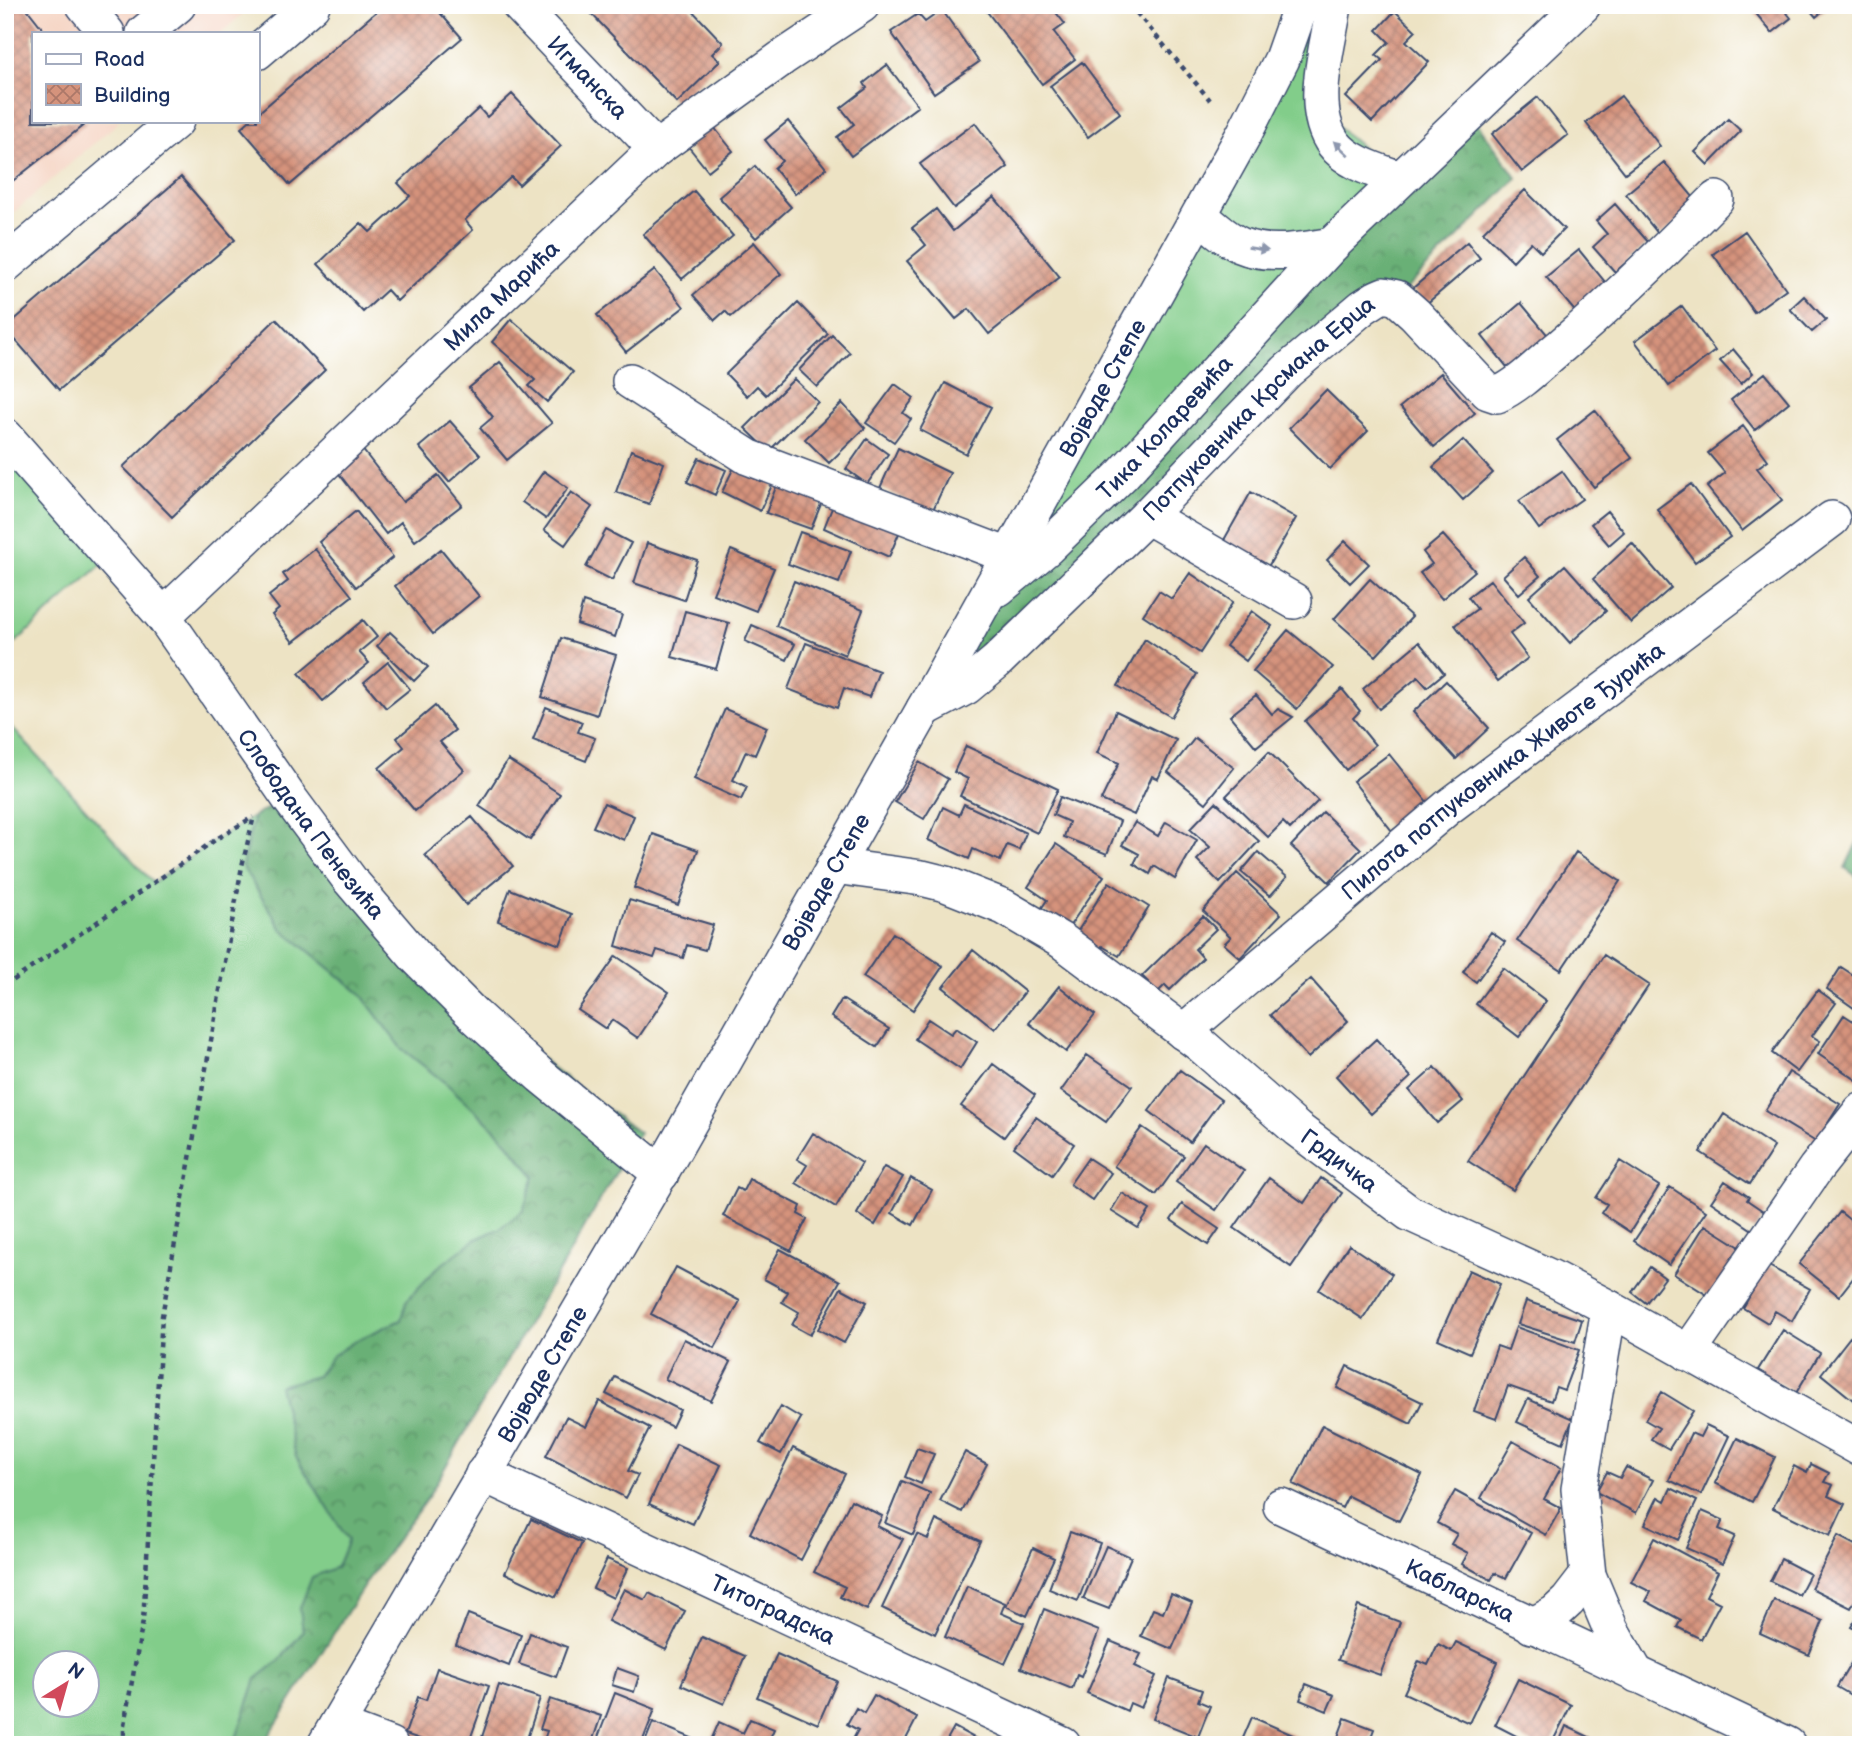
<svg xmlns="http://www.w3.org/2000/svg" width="1866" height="1750" viewBox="0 0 1866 1750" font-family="'Balsamiq Sans',sans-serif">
<defs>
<pattern id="forest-crowns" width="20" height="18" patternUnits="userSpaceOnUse" patternTransform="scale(1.75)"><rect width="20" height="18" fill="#69b076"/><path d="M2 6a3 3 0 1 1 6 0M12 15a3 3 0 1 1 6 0" fill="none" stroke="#569064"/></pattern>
<pattern id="building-cross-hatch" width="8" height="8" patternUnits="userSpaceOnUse" patternTransform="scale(1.75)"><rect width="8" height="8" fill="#d5937c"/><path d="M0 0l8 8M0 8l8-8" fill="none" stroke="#ac7869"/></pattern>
</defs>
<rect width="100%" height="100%" fill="#fff"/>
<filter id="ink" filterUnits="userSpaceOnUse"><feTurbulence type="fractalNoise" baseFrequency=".0143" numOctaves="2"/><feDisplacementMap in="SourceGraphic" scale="14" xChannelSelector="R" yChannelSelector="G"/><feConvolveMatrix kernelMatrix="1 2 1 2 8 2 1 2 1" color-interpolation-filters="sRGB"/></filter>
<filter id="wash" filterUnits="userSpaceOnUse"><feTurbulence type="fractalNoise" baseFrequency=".00686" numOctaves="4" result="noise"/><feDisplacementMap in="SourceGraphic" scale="28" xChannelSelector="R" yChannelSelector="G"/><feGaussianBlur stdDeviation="1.57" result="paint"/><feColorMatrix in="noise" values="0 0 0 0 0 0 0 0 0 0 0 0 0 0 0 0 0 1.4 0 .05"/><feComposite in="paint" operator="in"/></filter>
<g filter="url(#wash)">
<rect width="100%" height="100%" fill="#ede3c4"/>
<path fill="#f5d3c1" d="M5 5H253L221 33H33V121H120L5 220Z"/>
<path fill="#82cd8a" stroke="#4e7e74" stroke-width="2" fill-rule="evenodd" d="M1334 5 1322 114 1400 179 1016 575 1293 29Z
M5 416 120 548 5 652Z
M5 720 153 883 218 838 254 816 242 866 282 929 360 993 401 1048 448 1085 500 1134 535 1176 523 1211 499 1229 476 1239 407 1300 401 1320 357 1340 333 1356 317 1376 296 1457 348 1540 337 1567 300 1608 303 1632 279 1661 256 1679 234 1745H5ZM46 1662H88V1704H46Z"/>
<path fill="url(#forest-crowns)" stroke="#42706a" stroke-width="2" d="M1470 113 1517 178 1397 298 924 709 986 598Z
M299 791 423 946 549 1065 639 1133 428 1497 367 1581 263 1745H234L256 1679 279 1661 303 1632 300 1608 312 1577 337 1567 348 1540 296 1457 279 1386 317 1376 332 1356 357 1340 401 1320 407 1300 437 1268 476 1239 499 1229 523 1211 535 1176 500 1134 448 1085 401 1048 360 993 282 929 242 866 254 816Z
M1861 835V879L1845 868Z"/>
<g id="blocks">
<path fill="url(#building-cross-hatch)" d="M5 5H24L46 33H33V121H89L5 187Z
M384 5H433L462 38 290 185 241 128 249 121H257V114Z
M583 5H687L723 43 712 54 720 61 677 103Z
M982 5H1050L1065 24 1054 32 1075 59 1042 84Z
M1749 5H1797L1787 13 1791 18 1772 33Z
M1806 5H1830L1816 17Z
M942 10 979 62 934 93 891 32 918 14 925 22Z
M1395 11 1416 31 1406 41 1429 62 1372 122 1346 97 1382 60 1376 55 1389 42 1377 30Z
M1082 62 1120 113 1088 137 1050 86Z
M887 65 918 106 851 156 837 137 854 124 841 108 867 88 864 83Z
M512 94 561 146 519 185 511 177 465 220 473 230 397 301 387 290 363 312 318 264 361 223 370 232 410 196 398 183 479 108 487 117Z
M1621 96 1660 146 1625 173 1586 123Z
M1538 97 1568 135 1522 172 1492 134Z
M1728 119 1741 131 1708 165 1695 152Z
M788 121 826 168 795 194 774 168 782 161 765 140Z
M975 123 1008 167 954 208 920 164Z
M713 126 733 151 708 171 688 146Z
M1664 162 1699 204 1660 236 1626 194Z
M755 166 791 207 756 238 719 197Z
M181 177 235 240 59 390 5 328Z
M1525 190 1564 229 1541 252 1531 242 1513 261 1483 232Z
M694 191 733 236 682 279 643 234Z
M994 197 1060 277 989 334 969 309 956 319 907 261 926 245 912 228 936 209 953 231Z
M1615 204 1649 243 1615 272 1593 247 1607 234 1596 221Z
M1745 231 1786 289 1754 312 1713 254Z
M754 242 781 274 731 317 725 311 715 320 693 295Z
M1467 242 1480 258 1425 305 1412 289Z
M1579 250 1610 288 1578 315 1546 277Z
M655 270 684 307 626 352 597 315Z
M1804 296 1826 320 1812 332 1790 309Z
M798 303 828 334 766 395 757 386 747 396 726 374Z
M1521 303 1551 339 1511 372 1482 336Z
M1682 306 1715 351 1669 386 1635 341Z
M276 319 325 370 172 517 123 467Z
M511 319 573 372 547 402 529 386 535 380 492 342Z
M832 335 850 353 817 387 799 370Z
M1733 349 1753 373 1741 384 1720 361Z
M500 362 552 423 507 460 480 428 493 417 469 388Z
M1441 373 1475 413 1434 447 1400 407Z
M1765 373 1789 402 1755 430 1731 400Z
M794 379 818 402 769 451 745 428Z
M945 383 991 407 966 454 920 430Z
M895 384 914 398 903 413 911 419 894 442 866 423Z
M1326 390 1368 431 1330 469 1289 428Z
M842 403 865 428 829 463 805 439Z
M1595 410 1632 458 1594 487 1557 440Z
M450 421 480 455 449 482 419 447Z
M1743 426 1768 460 1757 468 1782 500 1742 531 1707 487 1725 473 1708 453Z
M867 439 888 454 867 484 846 469Z
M1463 440 1493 473 1463 500 1433 467Z
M898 448 950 473 932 512 880 488Z
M362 449 403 502 438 475 462 505 415 541 401 522 386 534 336 470Z
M631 450 664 463 649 504 616 492Z
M699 458 726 470 715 495 687 482Z
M736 463 774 481 760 511 722 492Z
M544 471 568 488 546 519 522 502Z
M1562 471 1582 499 1539 529 1519 501Z
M778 482 823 499 811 529 766 513Z
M1691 484 1730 537 1695 562 1657 509Z
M571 492 592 507 565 545 544 530Z
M1251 492 1296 518 1265 572 1220 547Z
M834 503 900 531 889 557 824 528Z
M356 511 393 557 356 587 319 542Z
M1607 511 1624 532 1609 545 1591 524Z
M606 530 631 543 612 580 586 567Z
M800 532 851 551 839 583 788 564Z
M1443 535 1475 571 1442 599 1420 573 1432 564 1423 552Z
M1345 541 1369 564 1350 583 1327 560Z
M647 543 697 560 684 600 634 583Z
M1632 543 1671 588 1631 623 1593 579Z
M315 549 352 596 293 642 272 615 279 609 269 596 288 581 283 574Z
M441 549 479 596 433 634 395 586Z
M731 550 774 568 756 611 713 594Z
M1524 557 1540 576 1519 594 1503 576Z
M1565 565 1606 611 1570 643 1529 597Z
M1190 573 1233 602 1200 653 1143 615 1159 591 1172 599Z
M1370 579 1412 617 1376 656 1334 619Z
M1490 580 1524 623 1510 634 1528 658 1498 681 1455 625 1477 609 1468 597Z
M794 581 863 610 845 655 776 626Z
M583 602 622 615 615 637 577 624Z
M685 611 729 623 716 669 672 657Z
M1252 611 1272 626 1246 661 1226 646Z
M363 620 377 637 359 652 369 663 323 701 299 673Z
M752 625 795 644 787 660 745 641Z
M1288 630 1333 667 1297 709 1253 671Z
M390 632 428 667 414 681 377 646Z
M561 638 616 655 597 715 542 697Z
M1145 639 1197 674 1171 717 1118 686Z
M1419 642 1444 673 1427 687 1418 677 1379 709 1363 689Z
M806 643 879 671 869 697 844 688 837 708 788 689Z
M388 662 410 689 386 708 364 682Z
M1446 681 1489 728 1456 759 1413 712Z
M1342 689 1360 711 1353 718 1375 745 1346 770 1305 721Z
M1256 695 1272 714 1278 709 1293 717 1256 747 1230 716Z
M435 706 455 730 440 742 464 770 415 811 379 768 404 747 397 738Z
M546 707 582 722 578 732 595 738 586 761 533 740Z
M725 709 767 727 755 755 746 751 733 780 747 787 741 800 694 779Z
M1116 711 1176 740 1158 779 1152 776 1134 815 1101 800 1119 763 1097 753Z
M1195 738 1234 768 1206 803 1168 772Z
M966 746 1058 789 1037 833 960 796 968 779 954 772Z
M1269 752 1318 801 1290 829 1283 822 1268 837 1226 796Z
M1389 754 1428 803 1392 831 1353 781Z
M508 760 560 794 530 840 479 806Z
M919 762 948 779 924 819 895 802Z
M1060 797 1120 821 1107 854 1064 837 1069 822 1053 815Z
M1216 802 1259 841 1220 883 1197 860 1210 847 1190 829Z
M604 803 634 816 624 840 593 827Z
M964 804 1026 833 1019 850 1007 845 1000 861 973 849 969 859 928 840 943 807 959 815Z
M1323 812 1361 849 1329 882 1291 846Z
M472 817 513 866 466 905 425 855Z
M1135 822 1158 836 1166 822 1197 840 1175 879 1154 866 1150 874 1134 864 1139 854 1122 845Z
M653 834 698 850 678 905 634 888Z
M1056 844 1104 876 1069 927 1041 909 1047 900 1028 887Z
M1258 852 1287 877 1270 896 1241 872Z
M1576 852 1620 881 1561 970 1517 941Z
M1237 873 1281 914 1240 958 1224 944 1231 937 1203 911Z
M1109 882 1149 907 1119 956 1102 946 1098 952 1074 937Z
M510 889 572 914 560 945 498 921Z
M629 900 713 925 705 950 687 945 683 958 657 950 654 958 616 946Z
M1203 916 1216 929 1195 949 1203 958 1170 990 1165 985 1158 992 1142 976Z
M1491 932 1505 942 1476 982 1463 972Z
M893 933 943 966 913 1010 863 977Z
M973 950 1025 992 995 1029 943 987Z
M1604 955 1649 985 1513 1190 1468 1161Z
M616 956 669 992 638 1038 612 1020 606 1029 578 1010Z
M1841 967 1861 980V1013L1827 989Z
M1503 968 1546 1001 1519 1037 1476 1004Z
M1311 979 1348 1021 1308 1058 1270 1015Z
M1059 986 1095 1015 1066 1052 1029 1023Z
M1818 990 1836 1003 1812 1036 1820 1041 1797 1072 1772 1053Z
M842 999 889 1029 877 1047 831 1017Z
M1844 1015 1861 1026V1083L1818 1054Z
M928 1019 951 1034 956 1028 977 1042 960 1069 915 1039Z
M1376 1039 1411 1077 1371 1114 1336 1076Z
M1087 1055 1132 1086 1106 1122 1061 1091Z
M993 1064 1035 1095 1004 1137 961 1106Z
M1435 1067 1463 1101 1437 1123 1409 1090Z
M1180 1070 1221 1100 1190 1142 1149 1111Z
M1789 1072 1840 1104 1816 1142 1765 1111Z
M1724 1114 1774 1147 1750 1184 1700 1152Z
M1036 1117 1074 1144 1052 1175 1014 1147Z
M1142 1127 1184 1156 1156 1195 1114 1166Z
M813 1133 862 1163 836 1207 796 1183 807 1165 797 1159Z
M1204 1143 1244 1171 1216 1210 1176 1182Z
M1088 1158 1111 1173 1092 1200 1070 1184Z
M1620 1161 1659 1186 1630 1232 1601 1213 1607 1204 1596 1198Z
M884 1167 903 1177 875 1225 857 1214Z
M911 1178 932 1190 913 1225 892 1213Z
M1269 1178 1304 1203 1321 1178 1342 1193 1291 1267 1234 1228Z
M749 1179 801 1206 798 1214 807 1219 791 1251 723 1216 737 1188 743 1191Z
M1725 1181 1749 1197 1747 1200 1766 1213 1754 1231 1711 1202Z
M1670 1187 1706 1211 1669 1265 1634 1241Z
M1122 1193 1150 1210 1138 1228 1111 1211Z
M1182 1204 1219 1229 1208 1245 1171 1220Z
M1840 1212 1861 1229V1268L1839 1296 1799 1264Z
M1705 1225 1743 1249 1712 1298 1674 1274Z
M1349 1245 1392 1274 1363 1319 1319 1290Z
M780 1249 840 1281 810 1335 792 1325 799 1312 782 1302 788 1292 764 1279Z
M1767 1265 1810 1289 1792 1321 1775 1311 1768 1323 1743 1308Z
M676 1267 740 1301 715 1348 651 1314Z
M1650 1267 1665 1278 1646 1303 1632 1292Z
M1469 1270 1500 1284 1470 1353 1438 1339Z
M841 1288 867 1302 844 1343 818 1329Z
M1526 1301 1582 1320 1575 1342 1518 1324Z
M1516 1327 1579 1350 1564 1390 1556 1387 1551 1401 1508 1386 1496 1419 1474 1411 1497 1346 1508 1350Z
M1783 1330 1820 1353 1796 1393 1758 1370Z
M1850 1337 1861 1346V1400L1858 1404 1821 1374Z
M684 1339 731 1362 711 1401 665 1379Z
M1347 1366 1422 1402 1411 1424 1337 1388Z
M615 1377 680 1410 672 1427 606 1394Z
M1662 1392 1693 1411 1669 1449 1651 1439 1659 1428 1645 1420Z
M1528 1399 1573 1419 1563 1443 1517 1422Z
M599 1401 650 1428 628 1471 638 1475 626 1498 546 1456 566 1417 586 1427Z
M781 1406 801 1418 781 1454 760 1443Z
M1322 1425 1422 1475 1399 1521 1348 1496 1342 1508 1293 1484Z
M1706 1425 1729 1436 1701 1495 1669 1480 1691 1433 1700 1437Z
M1737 1438 1775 1457 1752 1502 1715 1483Z
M1513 1441 1561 1468 1544 1499 1561 1508 1546 1535 1481 1498Z
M676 1444 721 1465 693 1524 649 1504Z
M793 1448 845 1474 801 1560 750 1533Z
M917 1448 934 1454 921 1484 905 1477Z
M965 1452 987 1464 962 1512 940 1501Z
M1811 1464 1829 1473 1824 1482 1833 1485 1828 1496 1845 1504 1830 1536 1773 1508 1794 1466 1807 1473Z
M1626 1467 1653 1480 1636 1513 1596 1492 1607 1472 1620 1478Z
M902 1481 930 1493 913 1535 885 1523Z
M1671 1488 1697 1501 1678 1540 1645 1524 1658 1497 1665 1501Z
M1455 1491 1531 1533 1506 1578 1495 1573 1491 1580 1462 1564 1468 1553 1451 1544 1457 1534 1437 1523Z
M851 1500 882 1516 877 1526 903 1539 867 1610 840 1597 845 1587 814 1572Z
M1702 1511 1723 1520 1719 1529 1735 1536 1722 1564 1686 1548Z
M531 1519 582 1543 556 1597 505 1573Z
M936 1520 980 1541 935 1634 882 1608 917 1534 928 1539Z
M1070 1532 1100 1543 1078 1601 1049 1589Z
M1838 1536 1861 1548V1589L1851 1608 1811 1588Z
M1654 1538 1718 1572 1706 1596 1720 1603 1701 1639 1677 1627 1681 1620 1646 1601 1651 1592 1631 1582Z
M1106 1546 1131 1557 1109 1609 1083 1599Z
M1033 1548 1054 1558 1027 1616 1006 1606Z
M607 1559 628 1568 613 1598 593 1588Z
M1781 1559 1810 1574 1799 1595 1770 1581Z
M967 1586 1005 1603 1001 1613 1024 1623 1005 1664 945 1637Z
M624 1589 645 1600 649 1593 685 1611 666 1650 608 1621Z
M1171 1594 1192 1603 1172 1649 1141 1636 1153 1609 1163 1613Z
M1774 1600 1823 1621 1809 1655 1760 1633Z
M1358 1606 1400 1622 1380 1675 1338 1660Z
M1044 1609 1099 1631 1081 1677 1077 1675 1072 1689 1021 1668Z
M1861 1611V1632L1851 1627Z
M468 1614 521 1635 509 1666 456 1645Z
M530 1633 567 1647 556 1677 519 1664Z
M702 1637 745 1656 724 1704 681 1685Z
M1110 1641 1141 1654 1135 1666 1156 1676 1141 1708 1130 1703 1127 1711 1087 1693Z
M1456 1642 1498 1662 1469 1723 1404 1693 1419 1661 1428 1665 1438 1644 1451 1651Z
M1861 1646V1701L1837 1687Z
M777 1654 837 1681 818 1724 757 1697Z
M437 1668 489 1686 468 1745H437L405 1734 418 1697 426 1700Z
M617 1668 639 1676 634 1692 612 1685Z
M1169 1678 1202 1690 1198 1701 1210 1706 1198 1737 1153 1719Z
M1518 1679 1571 1705 1551 1745H1534L1495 1725Z
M1306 1684 1334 1695 1327 1711 1300 1700Z
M499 1685 540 1698 525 1745H493L494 1741 482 1737Z
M615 1693 655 1709 641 1745H595Z
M874 1695 917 1718 903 1745H850L858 1730 847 1724 856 1708 864 1713Z
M550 1699 601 1716 591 1745 582 1743 581 1745H559L544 1740 547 1731 540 1729Z
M1252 1717 1302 1739 1299 1745H1240Z
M1345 1718 1374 1729 1368 1745H1335Z
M750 1719 774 1729 767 1745H709L719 1722 743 1733Z
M653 1722 699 1741 698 1745H644Z
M1566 1726 1606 1745H1558Z
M954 1727 987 1745H944Z"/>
</g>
</g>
<g filter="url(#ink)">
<use href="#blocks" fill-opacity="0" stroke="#3a4a6d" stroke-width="2"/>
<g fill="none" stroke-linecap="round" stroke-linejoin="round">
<defs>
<g id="minor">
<path d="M84 5 107 33"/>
<path id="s1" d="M519 5 656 149"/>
<path d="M1334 5C1329 45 1307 108 1334 144 1348 163 1378 171 1400 179"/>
<path d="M144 33 178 5"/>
<path d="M257 52 312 5"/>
<path d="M1200 215C1212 226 1225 238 1240 245 1268 257 1304 250 1332 245"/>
<path d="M5 265 176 121"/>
<path d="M630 381 748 457 1009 556"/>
<path id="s2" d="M5 436 163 616 290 799 350 880 415 956 475 1016 541 1076 661 1174"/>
<path d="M1147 516 1294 601"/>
<path id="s3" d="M999 588 1048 547 1122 475 1332 245 1583 5"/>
<path id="s4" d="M163 616 656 149 782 58 862 5"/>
<path id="s5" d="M924 709 966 687 996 662 1147 516 1287 371 1363 307 1377 298 1384 295 1397 298 1415 314 1488 392 1497 395C1521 384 1540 363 1561 346 1615 300 1666 250 1716 199"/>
<path id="s6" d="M834 866 922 878 946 884 1004 907 1062 941 1201 1045 1297 1129 1409 1213 1552 1278 1609 1308 1861 1449"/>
<path id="s7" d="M1183 1032 1447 808 1832 519"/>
<path d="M1609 1308 1579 1489 1588 1575 1611 1630 1637 1675"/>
<path d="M1688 1353 1816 1168 1861 1111"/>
<path id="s8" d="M483 1474 1063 1745"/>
<path id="s9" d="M1281 1506 1788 1745"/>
<path d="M1532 1626 1555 1613 1568 1601 1588 1575"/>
<path d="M337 1725 390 1745"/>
<path id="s10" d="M325 1745 667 1162 924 709 1244 134 1282 59 1301 5"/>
</g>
</defs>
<use href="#minor" stroke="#3a4a6d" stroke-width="38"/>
<path stroke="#3a4a6d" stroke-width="4.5" stroke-dasharray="5 5" stroke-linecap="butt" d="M1130 5 1210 100
M5 986 218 838 253 817
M124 1745V1725L143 1621 162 1316 242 866 254 816"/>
<use href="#minor" stroke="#fff" stroke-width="35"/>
</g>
<defs><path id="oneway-solid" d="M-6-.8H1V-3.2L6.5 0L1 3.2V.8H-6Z" transform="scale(1.75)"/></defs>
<g fill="#8d97ae">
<use href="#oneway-solid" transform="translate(1341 148) rotate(-137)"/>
<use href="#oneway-solid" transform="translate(1258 249) rotate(9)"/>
</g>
</g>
<g text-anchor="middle" stroke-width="5" stroke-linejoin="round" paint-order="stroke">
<g font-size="23" fill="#1b2f5e" stroke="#fff">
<text dy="8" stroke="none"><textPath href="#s1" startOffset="100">Игманска</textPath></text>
<text dy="8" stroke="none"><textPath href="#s4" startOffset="466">Мила Марића</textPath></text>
<text dy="8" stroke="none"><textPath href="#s10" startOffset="1564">Војводе Степе</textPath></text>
<text dy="8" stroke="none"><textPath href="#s5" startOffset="452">Потпуковника Крсмана Ерца</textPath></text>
<text dy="8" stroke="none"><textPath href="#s3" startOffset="231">Тика Коларевића</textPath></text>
<text dy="8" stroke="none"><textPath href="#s7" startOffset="413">Пилота потпуковника Животе Ђурића</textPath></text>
<text dy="8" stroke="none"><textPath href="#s2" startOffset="495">Слободана Пенезића</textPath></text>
<text dy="8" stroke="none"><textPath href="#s10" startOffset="998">Војводе Степе</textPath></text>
<text dy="8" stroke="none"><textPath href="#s6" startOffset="597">Грдичка</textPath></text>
<text dy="8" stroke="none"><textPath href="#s10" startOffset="430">Војводе Степе</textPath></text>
<text dy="8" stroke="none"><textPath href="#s9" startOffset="198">Кабларска</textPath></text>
<text dy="8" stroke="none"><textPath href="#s8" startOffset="320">Титоградска</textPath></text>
</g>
</g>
<rect width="1866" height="1750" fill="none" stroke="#fff" stroke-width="28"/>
<rect x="32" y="32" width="228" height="91" fill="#ffffff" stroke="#a4acbf" stroke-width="2"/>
<rect x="46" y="54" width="35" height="10" fill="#ffffff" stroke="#a4acbf" stroke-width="2"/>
<text x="94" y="66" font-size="21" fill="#1b2f5e">Road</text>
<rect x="46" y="84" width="35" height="21" fill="url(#building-cross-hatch)" stroke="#a4acbf" stroke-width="2"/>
<text x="94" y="102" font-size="21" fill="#1b2f5e">Building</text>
<g transform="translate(66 1684) rotate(37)"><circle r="33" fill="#ffffff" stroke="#a4acbf" stroke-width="2"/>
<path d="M0-5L12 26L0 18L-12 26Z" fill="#d1495b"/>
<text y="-10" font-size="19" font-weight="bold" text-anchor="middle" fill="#1b2f5e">N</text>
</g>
</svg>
